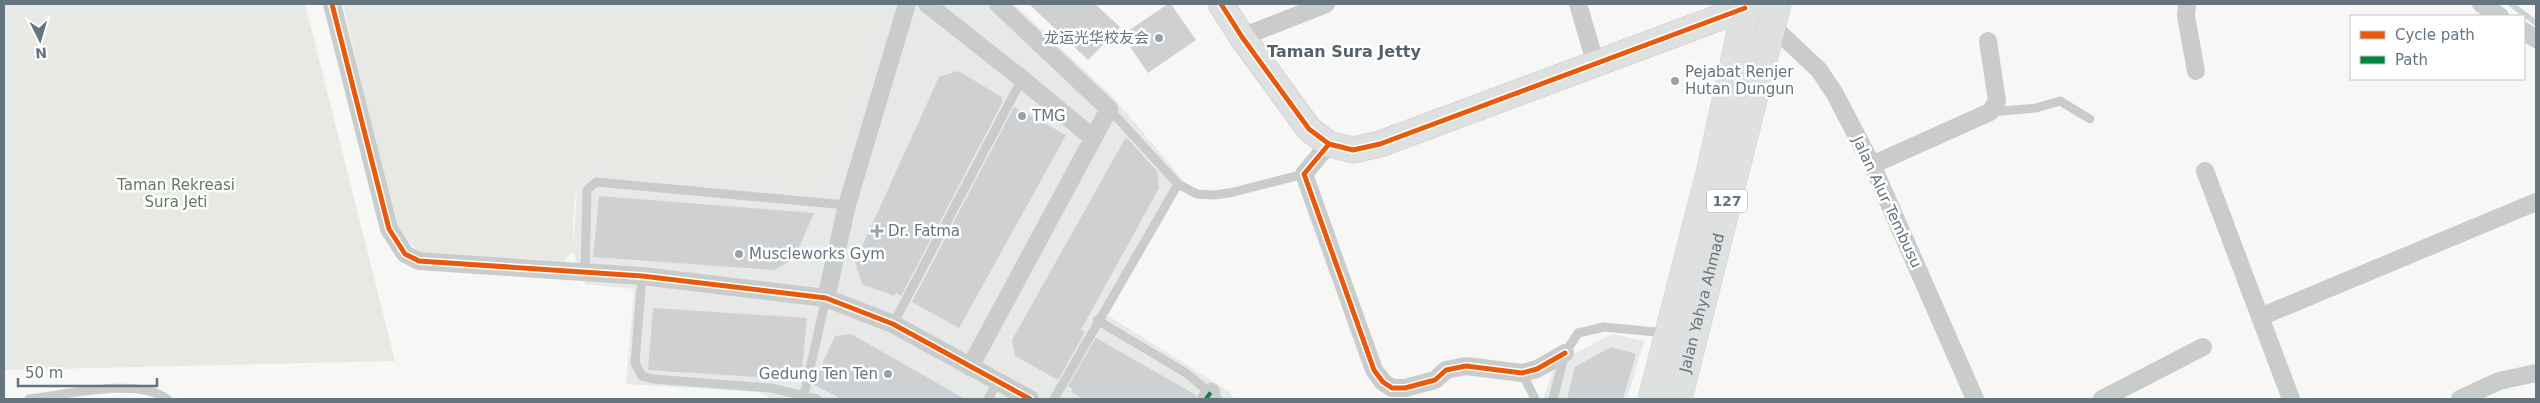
<svg xmlns="http://www.w3.org/2000/svg" width="2540" height="403" viewBox="0 0 2540 403" font-family="'DejaVu Sans','Noto Sans SC',sans-serif">
<rect width="100%" height="100%" fill="#f7f7f6"/>
<path fill="#e7e9e8" d="M885 4H1014L1113 97 1183 180 1107 315 1227 390 1235 399H772L758 392 626 384 634 289 586 284 573 252 577 189 582 175 591 169 813 188 831 176Z
M1612 334 1644 341 1627 399H1543L1555 364Z"/>
<path fill="#e6e9e4" d="M4 4H305L395 361 4 370Z
M343 4H885L831 176 813 188 591 169C569 185 574 226 573 252L564 261 420 252 407 241 395 225Z"/>
<g fill="none" stroke-linecap="round" stroke-linejoin="round">
<path stroke="#ccd4d6" stroke-width="5.5" d="M2511 4 2536 23"/>
</g>
<path fill="#ced0d1" d="M1029 4H1095L1120 27 1088 60Z
M1168 4H1171L1196 40 1148 73 1122 35Z
M958 71 1002 97 1001 100 1003 101 901 296 896 293 894 296 862 284 855 262 939 77Z
M1014 107 1066 135 959 328 912 302Z
M1126 137 1157 171 1159 188 1081 330 1085 332 1058 380 1015 356 1012 340Z
M599 196 814 213 794 259 774 270 593 257Z
M653 308 807 318 801 380 648 370Z
M851 334 965 399H841L813 384 835 336Z
M1096 338 1196 395V399H1084L1071 392 1073 389 1068 386Z
M1611 347 1636 354 1623 399H1567L1575 367Z"/>
<g fill="none" stroke-linecap="round" stroke-linejoin="round">
<defs>
<path id="secondary" d="M1221 4 1242 37 1309 129 1329 144 1353 150 1380 144 1745 8"/>
<g id="primary">
<path d="M1652 399 1711 169 1747 4"/>
<path id="s1" d="M1678 399 1777 4"/>
</g>
</defs>
<use href="#secondary" stroke="#d3d4d4" stroke-width="27"/>
<use href="#primary" stroke="#d3d4d4" stroke-width="29"/>
<path stroke="#cacccc" stroke-width="9" d="M1109 109 1178 184 1197 194 1215 195 1234 192 1304 174
M1990 112 2036 108 2060 101 2090 119
M585 272 587 190 596 182 847 205
M642 276 635 363 642 376 653 379 771 388 817 399
M1097 320 1186 373 1218 399
M893 324 1022 79
M1522 373 1535 399
M804 395 826 298
M29 399C65 395 138 377 167 399
M988 399 998 381
M1054 399 1178 184
M1553 399 1565 353 1578 333 1604 327 1666 333"/>
<path stroke="#cacccc" stroke-width="18" d="M332 4 389 229 405 254 419 261 642 276 826 298 893 324 1030 399
M927 4 1022 79 1093 138
M1578 4 1596 65
M2187 4 2186 16 2196 71
M2481 4 2500 16
M1770 24 1819 70 1835 94 1872 165 1975 399
M2524 31 2536 39
M1242 37 1326 4
M1329 144 1304 174 1374 370 1383 382 1392 388H1405L1435 380 1446 370 1466 366 1522 373 1537 369 1565 353
M1872 165 1990 112 1997 101 1988 41
M2205 171 2291 399
M826 298 847 205 907 4
M2260 317 2536 202
M970 367 1109 109 998 4
M1206 399 1211 392
M2102 399 2203 347
M2460 399 2499 381 2536 373"/>
<use href="#secondary" stroke="#dfe0e0" stroke-width="25"/>
<use href="#primary" stroke="#dfe0e0" stroke-width="28"/>
<path stroke="#00873e" stroke-width="4" stroke-dasharray="8 4" stroke-linecap="butt" d="M1206 399 1211 392"/>
<defs>
<path id="cycleway" d="M332 4 389 229 405 254 419 261 642 276 826 298 893 324 1030 399
M1221 4 1242 37 1309 129 1329 144 1353 150 1380 144 1745 8
M1329 144 1304 174 1374 370 1383 382 1392 388H1405L1435 380 1446 370 1466 366 1522 373 1537 369 1565 353"/>
</defs>
<use href="#cycleway" stroke="#fff" stroke-width="8"/>
<use href="#cycleway" stroke="#e8590c" stroke-width="5"/>
</g>
<g fill="#97a2a9" stroke="#fff" stroke-width="2">
<circle cx="1159" cy="38" r="5"/>
<circle cx="1675" cy="81" r="5"/>
<circle cx="1022" cy="116" r="5"/>
<path d="M874.5 223.5h5v5h5v5h-5v5h-5v-5h-5v-5h5z"/>
<circle cx="739" cy="254" r="5"/>
<circle cx="888" cy="374" r="5"/>
</g>
<g text-anchor="middle" stroke-width="5" stroke-linejoin="round" paint-order="stroke">
<rect fill="#fff" stroke="#929ea6" stroke-width="1" x="1707" y="189.5" width="40" height="23" rx="4"/>
<g font-size="14" font-weight="bold" fill="#647580">
<text x="1727" y="206">127</text>
</g>
<g font-size="15" fill="#647580" stroke="#fff" text-anchor="start">
<text x="1149" y="43" text-anchor="end">龙运光华校友会</text>
<text x="1685" y="77">Pejabat Renjer<tspan x="1685" dy="17">Hutan Dungun</tspan></text>
<text x="1032" y="121">TMG</text>
<text x="888" y="236">Dr. Fatma</text>
<text x="749" y="259">Muscleworks Gym</text>
<text x="878" y="379" text-anchor="end">Gedung Ten Ten</text>
</g>
<g font-size="15" fill="#677862" stroke="#fff">
<text x="176" y="190">Taman Rekreasi<tspan x="176" dy="17">Sura Jeti</tspan></text>
</g>
<g font-size="15" fill="#647580" stroke="#fff">
<text transform="translate(1887 202) rotate(65)" y="5">Jalan Alur Tembusu</text>
<text dy="5" stroke="none"><textPath href="#s1" startOffset="99">Jalan Yahya Ahmad</textPath></text>
</g>
<g font-size="16" font-weight="bold" fill="#55626b" stroke="#fff">
<text x="1344" y="57">Taman Sura Jetty</text>
</g>
</g>
<rect width="2540" height="403" fill="none" stroke="#647580" stroke-width="10"/>
<rect x="2350" y="15" width="175" height="65" fill="#ffffff" stroke="#c1c8cc"/>
<rect x="2360" y="31" width="25" height="8" fill="#e8590c" stroke="#c1c8cc"/>
<text x="2395" y="40" font-size="15" fill="#647580">Cycle path</text>
<rect x="2360" y="56" width="25" height="8" fill="#00873e" stroke="#c1c8cc"/>
<text x="2395" y="65" font-size="15" fill="#647580">Path</text>
<g transform="translate(40 40) rotate(175)" stroke="#ffffff" stroke-width="4" paint-order="stroke">
<path d="M0-4L9 19L0 12L-9 19Z" fill="#647580"/>
<text y="-8" font-size="14" font-weight="bold" text-anchor="middle" fill="#647580">N</text>
</g>
<path d="M18 378v8h139v-8" fill="none" stroke="#647580" stroke-width="2.5"/>
<text x="25" y="378" font-size="15" fill="#647580" stroke="#ffffff" stroke-width="4" paint-order="stroke">50 m</text>
</svg>
